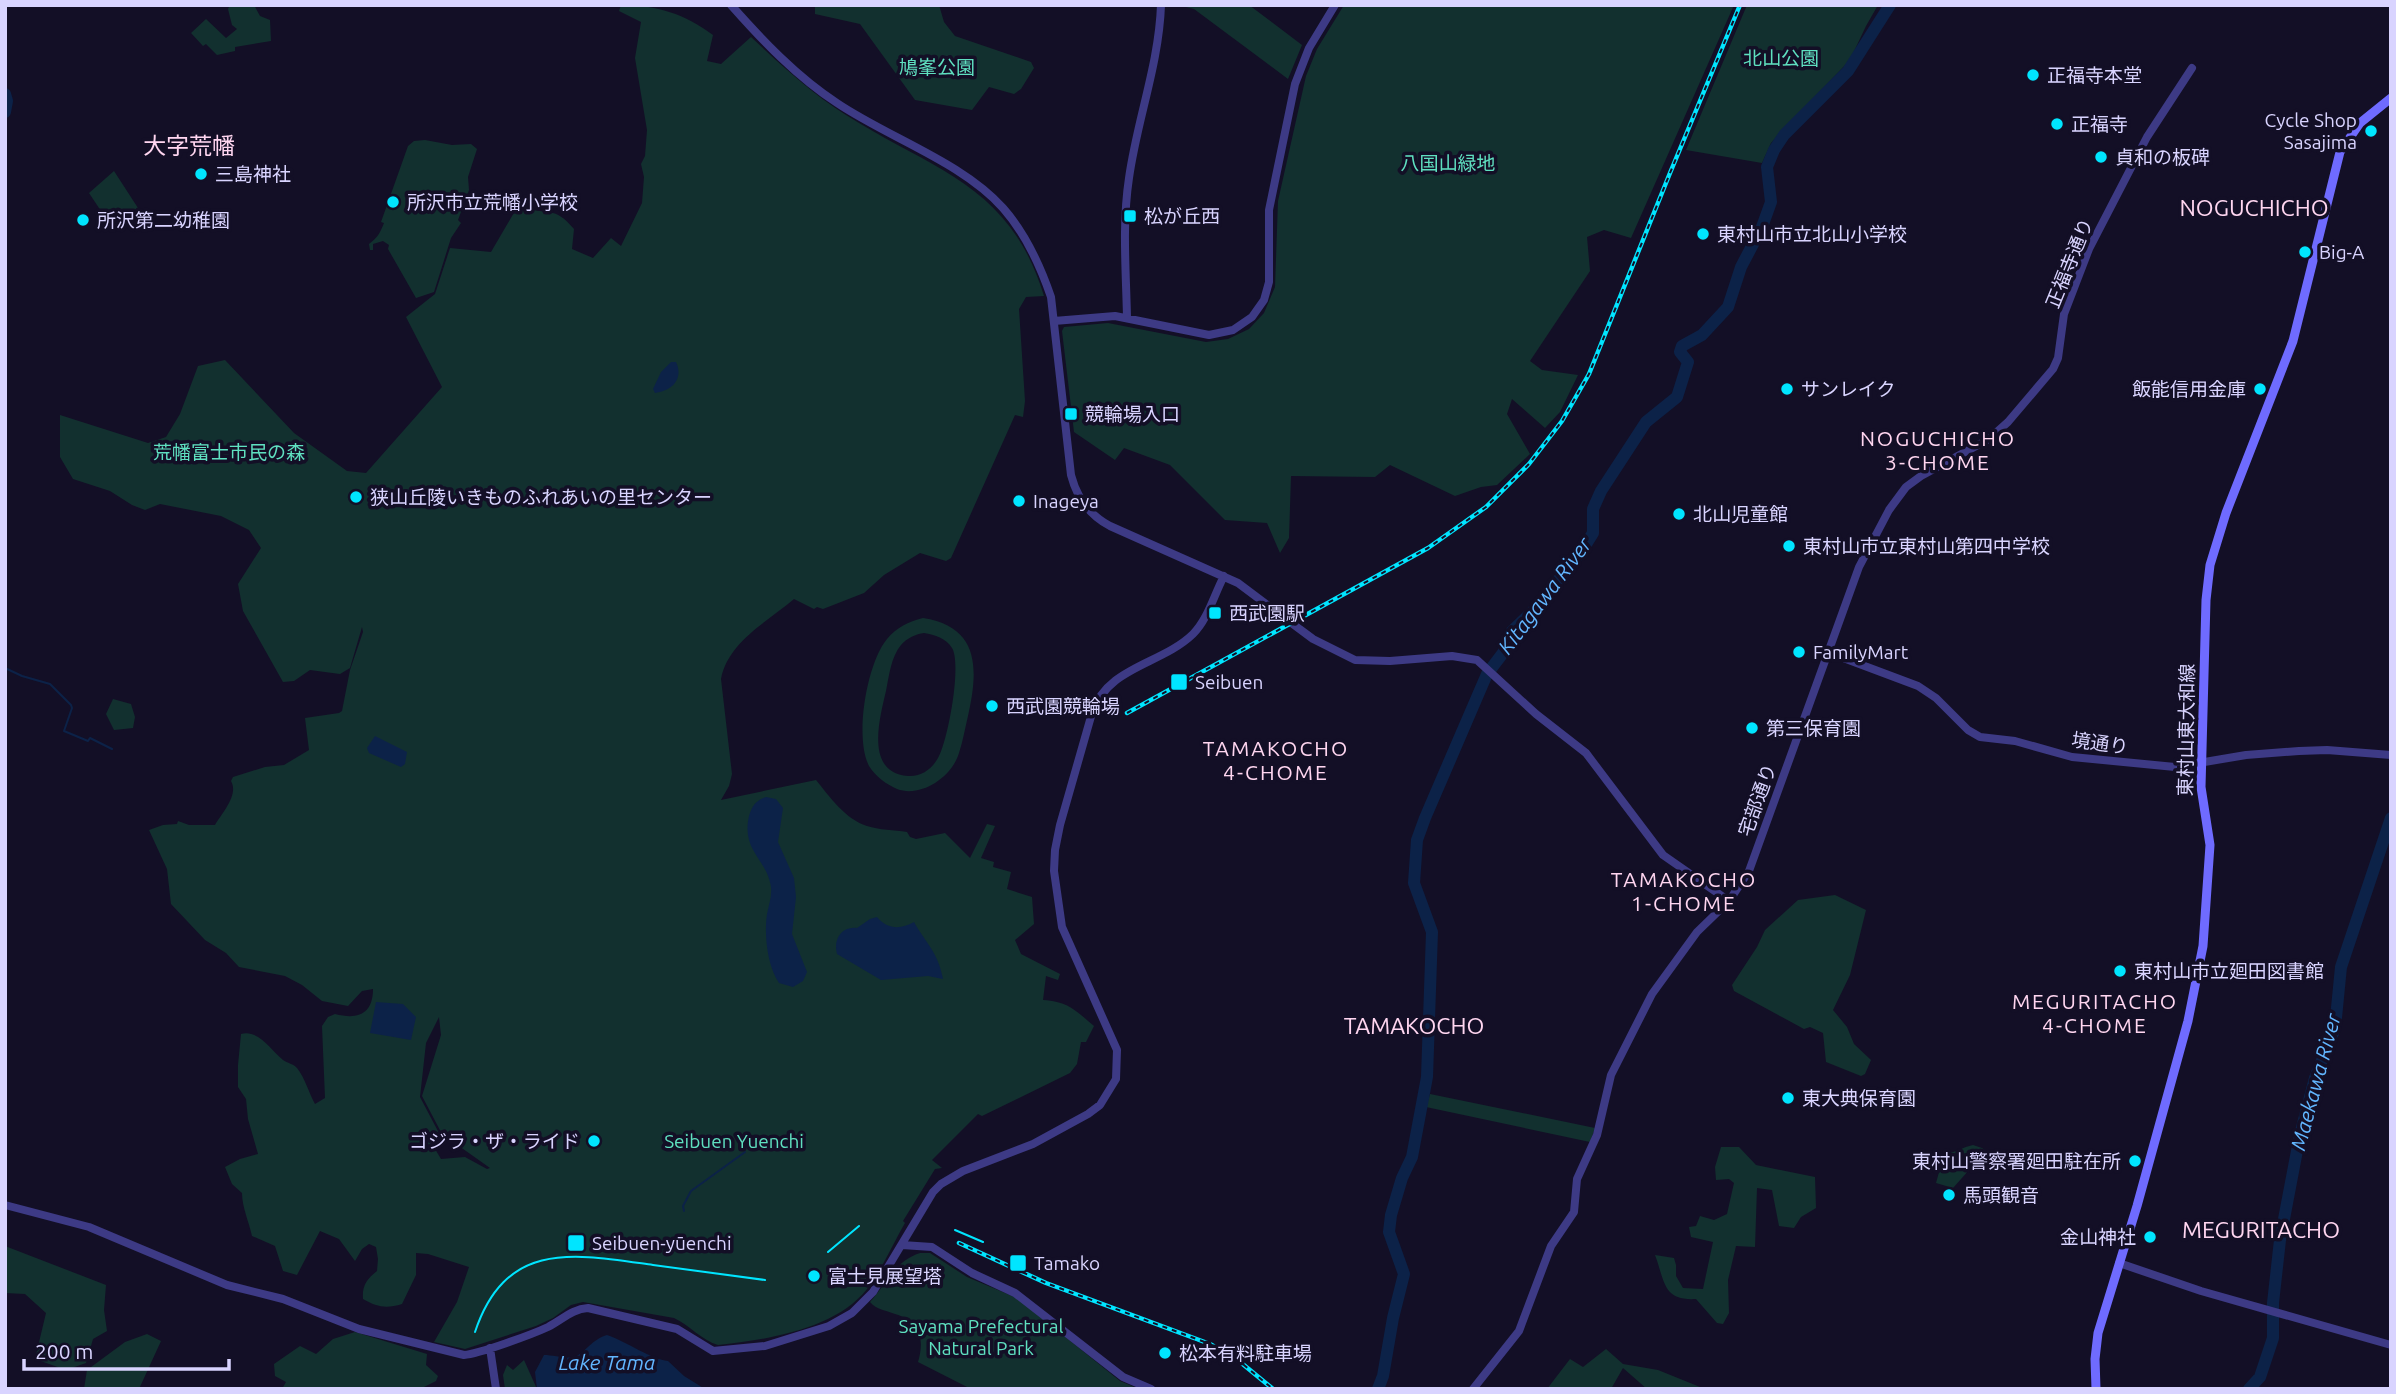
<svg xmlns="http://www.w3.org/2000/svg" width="2396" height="1394" viewBox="0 0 2396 1394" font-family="Ubuntu,'Noto Sans JP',sans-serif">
<rect width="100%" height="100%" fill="#130f26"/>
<path fill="#12302f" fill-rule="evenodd" d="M230 5H254L260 16 270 20 271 41 235 47V51L217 55 206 44 203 46 191 33 206 19 226 38 237 29 232 25 228 9Z
M621 5C657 5 685 14 713 35L707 61 721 64 751 37C781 65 811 93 846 115 934 171 1010 184 1044 296L1026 297 1019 309 1025 401 1023 417 1015 415 951 558 946 561 920 553 884 575 864 593 823 609 817 607 814 609 794 599C767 622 728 642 721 679L732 774 729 786 721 800 816 780C830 797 845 819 867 826 879 830 894 830 907 832L910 837 916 839 945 833 970 858 987 824 995 826 981 858 994 862 993 867 1011 872 1007 889 1032 897 1034 924 1015 940 1021 954 1060 974 1058 980 1046 976 1043 1000C1069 1002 1075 1010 1094 1026L1086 1042H1081L1077 1064 1070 1073 982 1116 978 1114 932 1160 942 1168 935 1169 903 1221 905 1223C894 1242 880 1273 867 1289 836 1329 766 1340 718 1345 703 1341 689 1325 674 1318L583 1302 571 1305 553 1318 536 1326 465 1349 434 1342 457 1302 469 1267 428 1254 416 1253V1275L402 1304C386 1309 377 1307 363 1299 362 1285 367 1279 377 1271L378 1259 376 1247 369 1244 362 1249 355 1261 339 1239 320 1231 297 1275 283 1271 275 1246 252 1236C249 1222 242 1207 242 1193L232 1184 225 1167 240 1159 258 1154 248 1119 246 1099 238 1087V1065L241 1034C258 1029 271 1050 283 1060 287 1063 294 1064 297 1068 305 1078 309 1093 315 1104L325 1098 322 1026 328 1017 335 1014C358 1020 373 1014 373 989L362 991 348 1006 322 1001 302 985 285 976 239 967 226 953 205 940 171 904 167 869 149 830 163 825 177 824 178 821 189 825H215C222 813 239 795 231 781L233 777 265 767 284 765 309 750 305 718 339 713 342 711 350 670 363 632 362 627 350 668 340 674 310 670 294 681 283 682 243 611 238 584 261 548 249 530 221 516 160 504 145 510 132 505 110 491 73 479 60 457V415L148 443 166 437 180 414 198 366 225 360 294 433 347 471 366 473 442 387 406 317 435 294 450 248 491 252 515 211 522 207C548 216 554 205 574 229L572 249 593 258 611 238 621 246 642 203 644 177 641 164 645 156 647 130 635 58 641 22 619 11ZM439 1017 441 1035 422 1096 442 1134 490 1168 487 1169 465 1157 441 1159 435 1149 440 1135 420 1097 426 1043Z
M815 5H939L944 22 955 36 1031 62 1034 68 1021 89 1014 94 989 87 972 110 915 100 860 24 815 14Z
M1178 5H1249L1302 45 1288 79 1194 9Z
M1344 5H1734L1631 238 1604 230 1587 237 1590 271 1530 361 1542 370 1578 375 1560 412 1545 428 1512 399 1507 414 1530 454 1497 485 1481 487 1455 496 1390 465 1375 477 1291 476 1289 538 1280 553 1267 523 1225 520 1170 465 1124 448 1115 460 1074 432 1062 331 1064 327 1108 323 1206 342 1228 339 1249 329 1264 313 1275 287 1278 201 1306 76 1317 49Z
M1747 5H1878L1866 26 1850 60 1771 143 1762 163 1686 150Z
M425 140 452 145 471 144 477 149 468 177 469 190 458 220 461 223 451 238 434 292 416 298 388 249 389 245 383 241 373 244V250H370L369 244C378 237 380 233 384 223L381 222 408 146 414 141Z
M114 171 138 208 111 226 89 193Z
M923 618C981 627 978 671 968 716 965 728 963 741 959 753 952 777 921 798 897 789 886 784 876 777 869 766 854 737 867 663 887 639 897 627 908 622 923 618ZM924 633C935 635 946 638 952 648 962 664 948 741 938 758 932 769 921 777 908 776 864 773 880 717 886 691 889 676 891 657 901 645 907 638 916 634 924 633Z
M113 699 131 704 135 717 133 728 114 730 106 714Z
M1835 895 1866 910 1850 975 1833 1010 1847 1027 1854 1044 1871 1060 1865 1074 1861 1076 1826 1062 1823 1033 1810 1027 1804 1029 1734 991 1732 985 1757 947 1765 930 1798 900Z
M1430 1094 1595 1128 1590 1142 1426 1107Z
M1973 1145 1982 1148 1986 1151 1953 1188 1936 1183 1944 1154C1955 1153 1963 1147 1973 1145Z
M1721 1147H1739L1756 1165 1815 1177 1816 1208 1801 1217 1794 1228 1779 1226 1772 1190 1757 1188 1755 1247 1736 1246 1728 1280 1729 1313 1723 1324 1717 1323 1696 1299C1663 1301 1665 1282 1655 1255L1674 1258 1676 1265V1276L1683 1288 1703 1289 1713 1242 1691 1237 1689 1227 1696 1226 1700 1216 1714 1220 1727 1214 1734 1183 1729 1179 1716 1180 1715 1167Z
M5 1246 106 1285 104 1310 107 1331 93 1339 86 1363 66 1370 35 1359 46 1313 25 1294 5 1293Z
M920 1253H930L967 1277 1017 1298 1120 1381 1139 1389H971L918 1362C925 1339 920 1321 895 1314 885 1310 877 1310 870 1302 887 1283 895 1261 920 1253Z
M355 1332 427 1354 426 1365 438 1376 436 1381 420 1389H282L286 1382 275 1376 274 1364 300 1346 316 1354 333 1339Z
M147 1334 161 1341 139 1389H84L87 1370 125 1342Z
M1606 1349 1623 1364 1658 1370 1705 1389H1647L1623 1368 1611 1389H1547L1570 1359 1583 1367Z
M524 1360 537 1389H505L503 1375 507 1365 513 1370Z"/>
<path fill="#0c2248" d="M671 362H676C684 379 672 391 655 393L653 389 661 372Z
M375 736 407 752 405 764 401 767 369 753 367 748Z
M766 797 776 799 783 808 778 842 794 878 796 897 792 934 807 972 803 981 793 987 779 983C767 965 764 934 767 914 769 904 772 896 771 887 767 859 741 851 749 816 752 806 756 800 766 797Z
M877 917C887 929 900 930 914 922 927 945 938 952 943 979L928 976 881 980 837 954C833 940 841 926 857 928L870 919Z
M376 1002 403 1004 416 1017 411 1040 370 1033Z
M607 1335C625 1341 653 1360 668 1361L684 1376 705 1389H537L535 1372 544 1355C553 1355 567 1359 573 1357 583 1356 590 1340 607 1335Z"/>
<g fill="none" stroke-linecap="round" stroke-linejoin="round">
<path stroke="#0c2248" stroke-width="2" d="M5 668 22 676 50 684 71 705 72 708 64 731 88 741 90 738 112 749
M684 1211 683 1206 691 1191 745 1152"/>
<path stroke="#0c2248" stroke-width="12" d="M5 94 7 101 5 112
M1378 1389 1383 1376 1393 1318 1404 1274 1389 1232 1391 1215 1402 1178 1412 1157 1427 1077 1432 932 1414 883 1417 840 1425 818 1487 674 1503 653 1512 631 1538 606 1583 549 1593 533V509L1601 491 1646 422 1677 397 1688 362 1680 352 1682 346 1702 335 1728 307 1741 267 1762 227 1771 202 1767 167 1774 150 1784 135 1848 71 1890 5
M2249 1389 2260 1377 2273 1338V1303L2280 1240 2300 1135 2315 1078 2335 1028 2341 967 2391 818"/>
<path stroke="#3d3a85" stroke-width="8" d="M731 5C762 40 797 77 837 103 889 138 962 162 1003 208 1026 234 1040 265 1051 297L1071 475C1077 498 1089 515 1110 526L1238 583 1313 639 1355 660 1390 661 1452 656 1477 660 1536 714 1586 753 1663 855 1729 901
M1127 317C1126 271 1122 224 1129 178 1137 120 1159 64 1161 5
M1054 321 1115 316 1209 335 1233 330 1252 317 1264 300 1269 282V210L1295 84 1309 48 1335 5
M1830 653 1918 686 1936 698 1968 730 1980 737 2015 741 2072 757 2175 767 2246 755 2299 751 2327 750 2391 755
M5 1205 89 1227 227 1285 283 1299 359 1329 464 1355C479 1354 533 1334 548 1327 562 1320 572 1309 588 1308L677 1329 713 1351 765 1346 829 1326 852 1313 873 1292 933 1192 941 1184 963 1171 1033 1144 1088 1114 1100 1105 1116 1079 1117 1050 1062 927 1054 871 1055 850 1060 825 1092 713C1108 666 1161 665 1193 634 1208 619 1214 595 1224 576
M902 1245 932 1247 972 1273 1015 1293 1123 1377 1151 1389
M2119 1263 2201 1291 2391 1345
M490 1348 496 1389
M1473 1389 1519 1331 1551 1246 1574 1212 1577 1179 1597 1135 1611 1075 1652 994 1697 932 1729 901 1749 871 1859 567 1889 510 1906 487 1921 476 1989 439 2008 422 2053 369 2058 358 2064 314 2089 249 2147 137 2192 68"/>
<path stroke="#6f6bff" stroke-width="9" d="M2096 1389 2095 1359 2098 1333 2137 1206 2188 1021 2203 946 2210 845 2201 787 2206 600 2210 565 2226 513 2293 341 2340 152 2360 123 2391 98"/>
<path stroke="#00e5ff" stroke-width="2" d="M955 1230 983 1242
M828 1252 859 1226
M475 1332C506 1239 575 1254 653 1265 690 1270 728 1275 765 1280"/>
<defs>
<path id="rail" d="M1127 713 1428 548 1486 507 1529 464 1562 421 1589 374 1670 173 1740 5
M959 1243 1046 1283 1210 1344 1239 1361 1273 1389"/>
</defs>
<use href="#rail" stroke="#00e5ff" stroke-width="4.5"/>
<use href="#rail" stroke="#130f26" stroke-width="2" stroke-dasharray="5" stroke-linecap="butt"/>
</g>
<g fill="#00e5ff" stroke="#130f26" stroke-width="2.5">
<circle cx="2033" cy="75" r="7"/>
<circle cx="2057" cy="124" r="7"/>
<circle cx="2371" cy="131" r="7"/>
<circle cx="2101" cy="157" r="7"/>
<circle cx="201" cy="174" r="7"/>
<circle cx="393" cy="202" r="7"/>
<rect x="1123" y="209" width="14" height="14" rx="3.5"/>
<circle cx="83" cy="220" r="7"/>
<circle cx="1703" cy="234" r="7"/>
<circle cx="2305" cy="252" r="7"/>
<circle cx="1787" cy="389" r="7"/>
<circle cx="2260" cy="389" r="7"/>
<rect x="1064" y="407" width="14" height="14" rx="3.5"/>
<circle cx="356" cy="497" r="7"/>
<circle cx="1019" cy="501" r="7"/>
<circle cx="1679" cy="514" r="7"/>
<circle cx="1789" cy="546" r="7"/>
<rect x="1208" y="606" width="14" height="14" rx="3.5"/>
<circle cx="1799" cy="652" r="7"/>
<rect x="1170" y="673" width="18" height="18" rx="3.5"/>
<circle cx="992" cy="706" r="7"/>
<circle cx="1752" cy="728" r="7"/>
<circle cx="2120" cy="971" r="7"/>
<circle cx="1788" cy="1098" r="7"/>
<circle cx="594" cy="1141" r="7"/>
<circle cx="2135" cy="1161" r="7"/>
<circle cx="1949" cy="1195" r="7"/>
<circle cx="2150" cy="1237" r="7"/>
<rect x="567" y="1234" width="18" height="18" rx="3.5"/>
<rect x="1009" y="1254" width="18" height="18" rx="3.5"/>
<circle cx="814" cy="1276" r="7"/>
<circle cx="1165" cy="1353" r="7"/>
</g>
<g text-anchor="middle" stroke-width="7" stroke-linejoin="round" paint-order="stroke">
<g font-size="19" fill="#5fe0c0" stroke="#130f26">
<text x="1781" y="65">北山公園</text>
<text x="937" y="74">鳩峯公園</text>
<text x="1448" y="170">八国山緑地</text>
<text x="229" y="459">荒幡富士市民の森</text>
<text x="734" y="1148">Seibuen Yuenchi</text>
<text x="981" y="1333">Sayama Prefectural<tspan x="981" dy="22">Natural Park</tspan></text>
</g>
<g font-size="19" fill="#d9d4ff" stroke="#130f26" text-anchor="start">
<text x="2047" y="82">正福寺本堂</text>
<text x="2357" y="127" text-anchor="end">Cycle Shop<tspan x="2357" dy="22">Sasajima</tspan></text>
<text x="2071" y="131">正福寺</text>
<text x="2115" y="164">貞和の板碑</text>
<text x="215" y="181">三島神社</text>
<text x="407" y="209">所沢市立荒幡小学校</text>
<text x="1144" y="223">松が丘西</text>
<text x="97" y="227">所沢第二幼稚園</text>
<text x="1717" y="241">東村山市立北山小学校</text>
<text x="2319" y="259">Big-A</text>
<text x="1801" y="396">サンレイク</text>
<text x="2246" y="396" text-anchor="end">飯能信用金庫</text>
<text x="1085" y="421">競輪場入口</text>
<text x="370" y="504">狭山丘陵いきものふれあいの里センター</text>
<text x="1033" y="508">Inageya</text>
<text x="1693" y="521">北山児童館</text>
<text x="1803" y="553">東村山市立東村山第四中学校</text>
<text x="1229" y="620">西武園駅</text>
<text x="1813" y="659">FamilyMart</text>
<text x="1195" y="689">Seibuen</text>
<text x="1006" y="713">西武園競輪場</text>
<text x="1766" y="735">第三保育園</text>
<text x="2134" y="978">東村山市立廻田図書館</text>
<text x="1802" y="1105">東大典保育園</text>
<text x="580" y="1148" text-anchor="end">ゴジラ・ザ・ライド</text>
<text x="2121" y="1168" text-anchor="end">東村山警察署廻田駐在所</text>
<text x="1963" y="1202">馬頭観音</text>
<text x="2136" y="1244" text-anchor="end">金山神社</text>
<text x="592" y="1250">Seibuen-yūenchi</text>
<text x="1034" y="1270">Tamako</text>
<text x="828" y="1283">富士見展望塔</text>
<text x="1179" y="1360">松本有料駐車場</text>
</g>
<g font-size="19" fill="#d9d4ff" stroke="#130f26">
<text transform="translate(2069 263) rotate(-68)" y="7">正福寺通り</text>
<text transform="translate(2186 730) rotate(-89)" y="7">東村山東大和線</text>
<text transform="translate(2100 743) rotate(8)" y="7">境通り</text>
<text transform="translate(1757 800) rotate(-70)" y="7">宅部通り</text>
</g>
<g font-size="21" letter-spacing="2" fill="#ffd6f0" stroke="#130f26">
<text x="1938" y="446">NOGUCHICHO<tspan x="1938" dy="24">3-CHOME</tspan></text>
<text x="1276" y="756">TAMAKOCHO<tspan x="1276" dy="24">4-CHOME</tspan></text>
<text x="1684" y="887">TAMAKOCHO<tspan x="1684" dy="24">1-CHOME</tspan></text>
<text x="2095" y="1009">MEGURITACHO<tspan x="2095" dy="24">4-CHOME</tspan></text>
</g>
<g font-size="21" font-style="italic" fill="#62b6ff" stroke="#130f26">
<text transform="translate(1545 596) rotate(-53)" y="7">Kitagawa River</text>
<text transform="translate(2316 1082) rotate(-75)" y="7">Maekawa River</text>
<text x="607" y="1370">Lake Tama</text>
</g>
<g font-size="23" fill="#ffd6f0" stroke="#130f26">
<text x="189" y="154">大字荒幡</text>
<text x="2254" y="216">NOGUCHICHO</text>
<text x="1414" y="1034">TAMAKOCHO</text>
<text x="2261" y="1238">MEGURITACHO</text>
</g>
</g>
<rect width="2396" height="1394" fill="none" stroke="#d9d4ff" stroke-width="14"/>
<path d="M24 1359v10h205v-10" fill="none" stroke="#d9d4ff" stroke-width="3.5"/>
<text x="35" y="1359" font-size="21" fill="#d9d4ff" stroke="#130f26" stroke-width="5" paint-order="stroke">200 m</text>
</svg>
